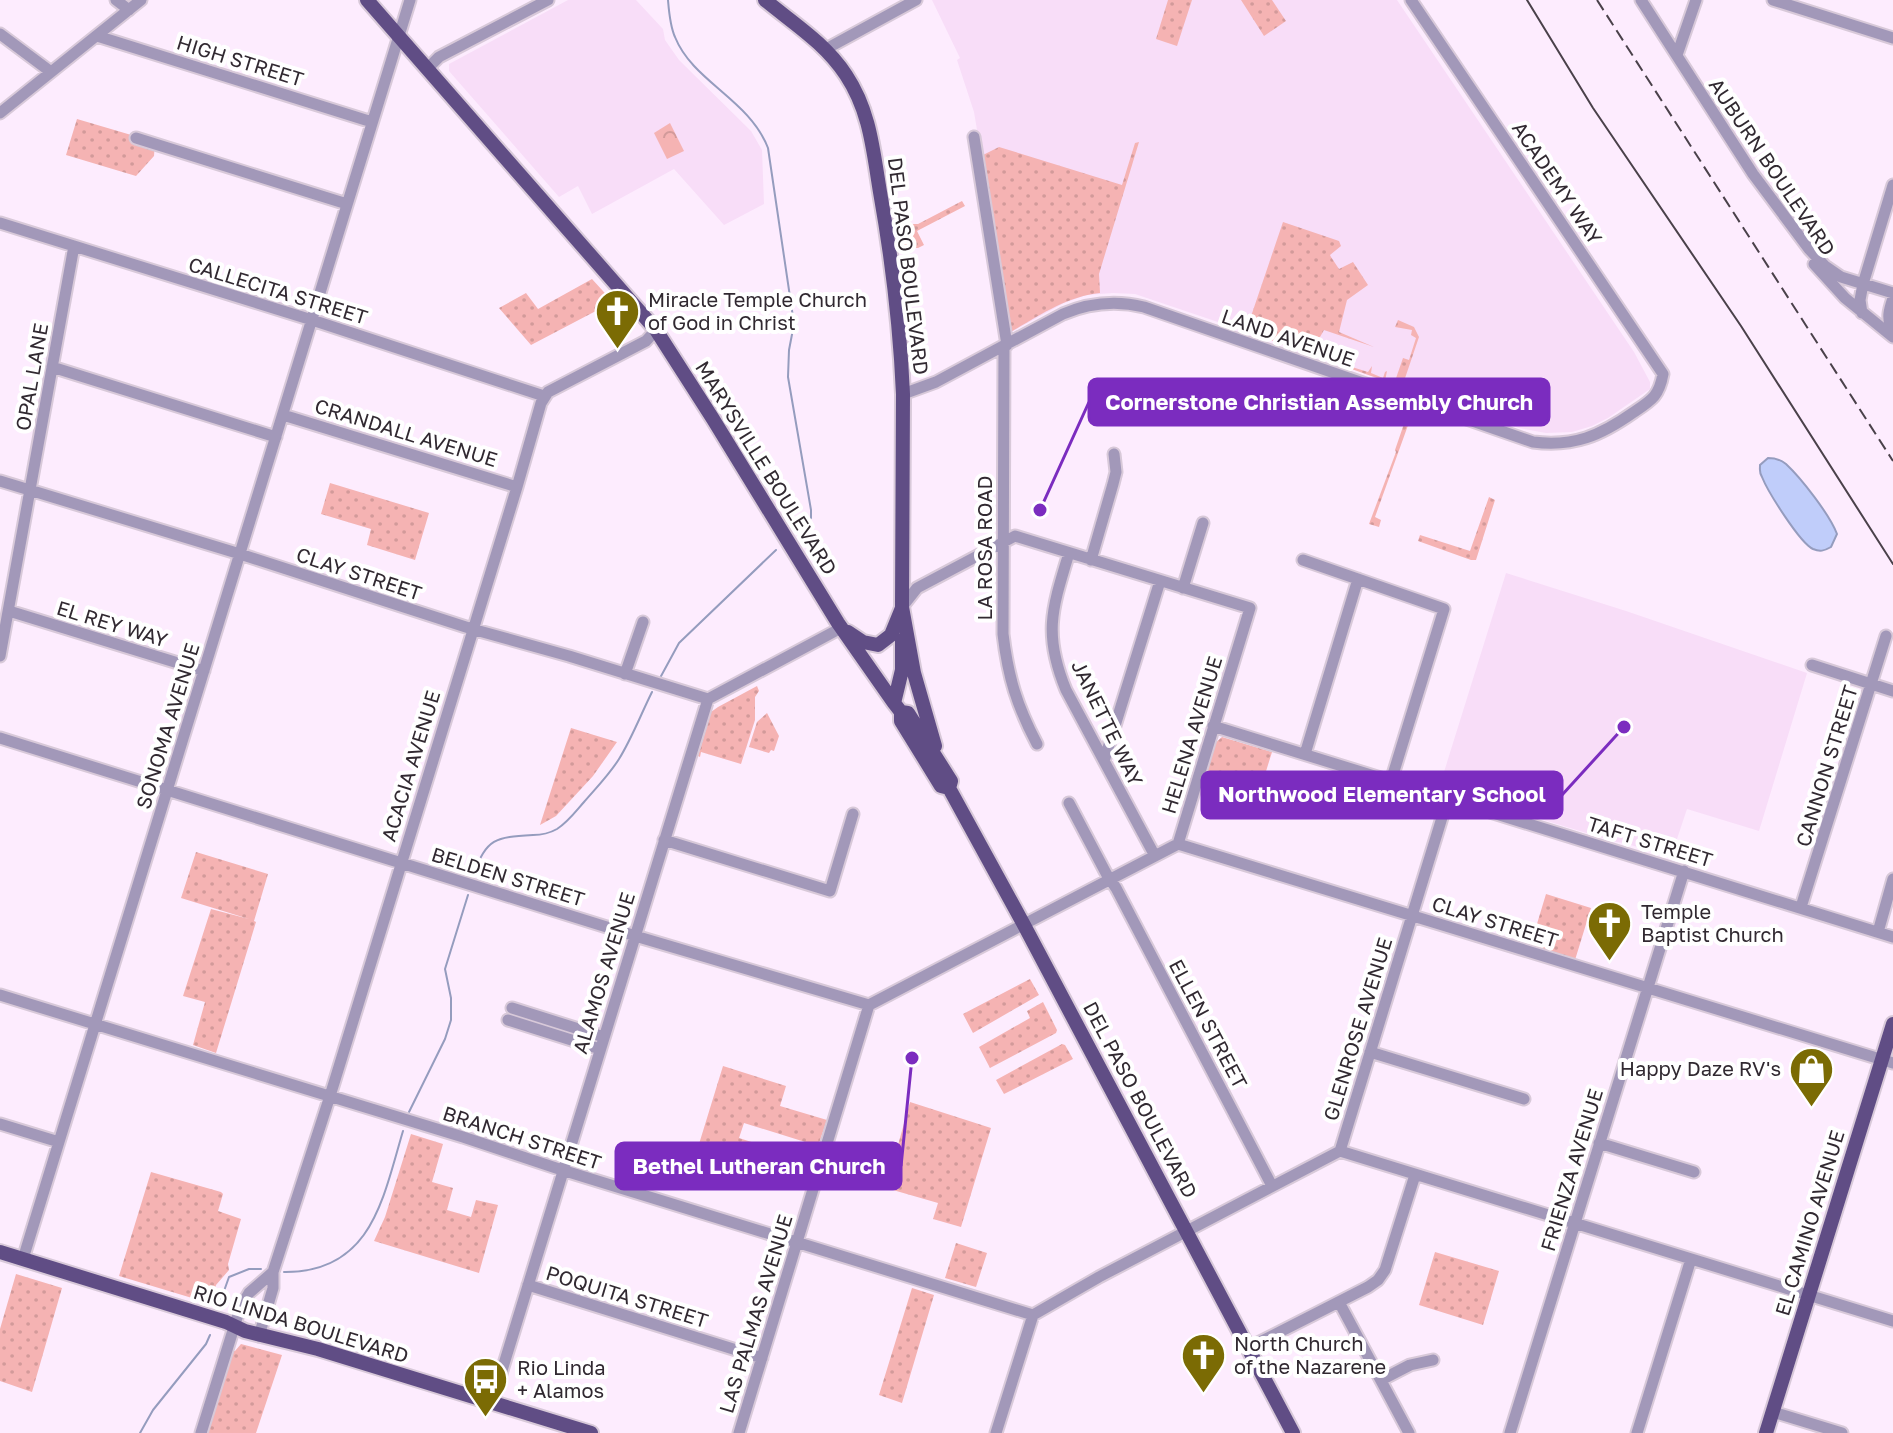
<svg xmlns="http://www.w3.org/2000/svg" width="1893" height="1433" viewBox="0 0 1893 1433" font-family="'Golos Text',sans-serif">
<defs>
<pattern id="grass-dots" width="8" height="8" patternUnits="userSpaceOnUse" patternTransform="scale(2)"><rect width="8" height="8" fill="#f5b3b3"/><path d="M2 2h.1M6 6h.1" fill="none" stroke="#d29a9a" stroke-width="1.8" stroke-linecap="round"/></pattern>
<pattern id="park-crowns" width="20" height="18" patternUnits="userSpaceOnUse" patternTransform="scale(2)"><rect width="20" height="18" fill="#f5b3b3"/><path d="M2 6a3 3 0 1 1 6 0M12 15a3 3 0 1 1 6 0" fill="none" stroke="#d29a9a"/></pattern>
</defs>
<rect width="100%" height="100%" fill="#fdecfe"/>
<path fill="#f8ddf8" d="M568 0H636L663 29 665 40 679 60 751 131 762 150 764 204 724 225 674 169 592 214 578 186 559 197 449 71V64Z
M932 0H1397L1634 352 1650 382V389L1608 418 1592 426 1572 432 1546 433 1519 428 1310 353 1135 294 1113 293 1086 295 1064 303 1011 332 974 112 957 60 960 58Z
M1506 573 1626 611 1807 673 1759 831 1687 809 1671 857 1624 843 1616 842 1439 788Z"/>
<path fill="url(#grass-dots)" d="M1168 0H1192L1177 46 1156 39Z
M1241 0H1272L1286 21 1264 36Z
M77 119 155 142 154 156 136 176 66 155Z
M1139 142 1099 274 1100 293C1068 296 1038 316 1011 332H1009C999 273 991 215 981 156L999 147 1122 185 1135 143Z
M962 201 965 206 917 231 924 245 918 248 903 247 900 224H918Z
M1283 222 1339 241 1341 246 1330 255 1331 257 1339 269 1353 262 1368 285 1347 300 1339 332 1374 347 1324 330 1320 337 1317 338 1314 354 1330 359 1335 353 1334 360 1349 366 1353 359 1352 367 1368 372 1372 366 1371 373 1383 378 1385 372 1387 371 1385 381 1246 331Z
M592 279 613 302 531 345 499 308 526 293 538 309Z
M1398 320 1414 327 1419 337 1402 387 1394 384 1403 358 1409 360 1416 338 1411 335 1412 330 1395 327Z
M1366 395 1426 416 1423 420 1411 417 1375 517 1381 520 1379 527 1369 524 1396 452 1395 450 1407 415 1373 402 1370 405 1363 402Z
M330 483 429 513 415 560 367 545 371 529 321 514Z
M1489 497 1495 500 1476 560H1471L1418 541 1420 535 1470 551Z
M757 686 759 691 755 697V720L741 764 701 752 700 757 698 756 711 712 718 707Z
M767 713 779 736 774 751 771 750 769 753 749 747 757 722Z
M571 728 617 742 593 776 556 816 540 825Z
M1222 737 1272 752 1258 797 1203 782 1212 746Z
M196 852 268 874 254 921 256 922 216 1053 193 1045 205 1002 183 996 211 909 249 919 181 898Z
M1546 894 1591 908 1575 960 1530 947Z
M1030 979 1039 995 973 1033 963 1014Z
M1043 1002 1057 1030 1056 1033 990 1068 979 1047 1030 1018 1027 1011Z
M1062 1044 1065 1045 1073 1059 1004 1094 996 1080Z
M723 1066 786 1086 780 1106 827 1120 818 1146 744 1123 739 1138 814 1162 809 1178 699 1144Z
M910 1102 991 1128 961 1227 933 1219 938 1203 886 1188Z
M411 1134 443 1144 432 1182 453 1188 447 1210 471 1217 476 1200 498 1205 479 1273 374 1241 385 1217Z
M151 1172 221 1192 223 1194 218 1211 241 1219 228 1264 229 1270 216 1285 212 1304 119 1276Z
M956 1243 987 1253 976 1287 945 1278Z
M1435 1252 1499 1271 1483 1325 1419 1305Z
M16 1274 62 1288 32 1392 0 1381V1329Z
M912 1288 934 1295 902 1403 879 1395Z
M241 1344 282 1355 256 1433H206L233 1351H235Z"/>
<path fill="url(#park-crowns)" d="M670 123 684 151 667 159 654 133Z"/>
<path fill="#c0cdfa" stroke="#959cbe" stroke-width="2" d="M1768 458C1775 458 1780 459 1786 464 1801 478 1830 515 1837 534L1831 547C1824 551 1820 552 1813 549 1800 543 1768 492 1762 477 1759 472 1760 471 1760 465Z"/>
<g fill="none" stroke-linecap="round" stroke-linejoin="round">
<path stroke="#959cbe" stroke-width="2" d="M668 0C669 12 670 26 675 37 693 82 749 99 768 148L794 324 789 350 788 377 811 510V518L801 531
M660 678 679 643 776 550
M473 875C487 838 495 837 533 835 541 835 550 833 557 829 568 822 576 811 584 802 596 788 609 775 619 759 632 738 641 714 652 692
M409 1112 445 1039 451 1020V998L445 969 468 895
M284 1272C372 1273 383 1198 403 1131
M219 1305 229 1277 249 1269H261
M140 1433 153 1410 206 1344 210 1335"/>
<defs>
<path id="minor" d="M116 0 129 10
M1641 0 1753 174 1809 249 1825 266 1841 277 1893 293
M1773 0 1893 38
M0 34 51 72
M97 36 372 122
M826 49 916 0
M1677 55 1696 0
M427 69 439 57 548 0
M0 113 141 0
M974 137 1007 345
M136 138 347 204
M0 223 312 320 544 396
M1814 264 1845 298 1893 337
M1893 298C1889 310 1886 319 1893 331
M1862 313 1860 300 1863 284 1893 185
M1004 347 1003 634C1008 677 1017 706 1037 744
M52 367 276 437
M903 394 936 382 1063 314C1089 303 1115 300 1144 307L1533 442C1574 447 1600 436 1634 412 1652 400 1659 396 1663 374L1411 0
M283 415 517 487
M0 481 240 554 472 629 569 656 708 699
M1069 553C1052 609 1043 634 1066 690L1155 856
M1091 560 1113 484 1116 472 1114 454
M1303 560 1444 609 1391 781
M1183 588 1203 523
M9 611 204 671
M0 656 74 246
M1812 665 1893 691
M625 674 643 622
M1213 726 1893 937
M0 738 642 938 869 1005
M1305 754 1358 579
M1104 761 1160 581
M1069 803 1107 875 1116 888 1272 1186
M664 840 830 891 853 814
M1178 844 1893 1063
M1801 907 1886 636
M1878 932 1893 879
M0 995 463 1137 562 1170 1033 1315
M512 1008 604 1037
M508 1020 600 1049
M1370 1052 1524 1099
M0 1124 59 1142
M1599 1143 1694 1172
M1340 1151 1893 1321
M23 1259 410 0
M528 1285 762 1358
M1339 1302 1409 1433
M259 1336 273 1288V1272L330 1096 517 487 541 403 548 392 646 341 656 330
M1248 1348 1368 1287 1378 1280 1385 1270 1415 1175
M1381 1380 1410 1365 1433 1360
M492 1403 708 699 841 628
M1773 1412 1842 1433
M201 1433 240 1308 249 1293 273 1272
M739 1433 869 1005 1178 844 1250 608 1015 536 917 588 902 607
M996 1433 1033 1315 1099 1277 1340 1151 1448 798
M1510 1433 1684 871
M1637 1433 1691 1259"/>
<path id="major" d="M367 0 656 330 713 419 838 623 894 703 901 712 908 713 951 781 949 788 1024 925 1293 1433
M765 0C794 24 825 43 846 75 870 111 873 150 880 192 892 259 900 326 903 394L902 607 914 673 935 746
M848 632 863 642 878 645 891 635 902 608
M894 703 902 670V640
M901 712V721L941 786 949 788
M0 1252 226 1322 245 1331 318 1349 591 1433
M1766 1433 1893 1024"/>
</defs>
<use href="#minor" stroke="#d8c9d9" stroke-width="15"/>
<use href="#major" stroke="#d8c9d9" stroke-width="18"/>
<use href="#minor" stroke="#a298b9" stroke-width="11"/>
<use href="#major" stroke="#604d85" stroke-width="14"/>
<path stroke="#4a414a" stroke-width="2" d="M1527 0 1593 108 1741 326 1893 564"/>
<path stroke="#4a414a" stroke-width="2" stroke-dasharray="12 6" stroke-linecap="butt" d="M1597 0 1893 461"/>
</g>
<defs>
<symbol id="church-pin" viewBox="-11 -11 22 30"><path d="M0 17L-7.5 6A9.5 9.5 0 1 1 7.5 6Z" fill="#7b6b04" stroke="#fff"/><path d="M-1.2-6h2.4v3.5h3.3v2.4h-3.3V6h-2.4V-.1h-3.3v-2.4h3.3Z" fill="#fff"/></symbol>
<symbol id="shop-pin" viewBox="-11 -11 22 30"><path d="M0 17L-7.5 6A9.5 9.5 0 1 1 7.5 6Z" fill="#7b6b04" stroke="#fff"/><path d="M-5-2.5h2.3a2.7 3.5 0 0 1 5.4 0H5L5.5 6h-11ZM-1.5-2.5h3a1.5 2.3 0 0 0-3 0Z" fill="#fff"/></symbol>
<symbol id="bus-pin" viewBox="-11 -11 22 30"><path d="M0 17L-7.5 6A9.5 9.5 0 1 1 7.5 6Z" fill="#7b6b04" stroke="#fff"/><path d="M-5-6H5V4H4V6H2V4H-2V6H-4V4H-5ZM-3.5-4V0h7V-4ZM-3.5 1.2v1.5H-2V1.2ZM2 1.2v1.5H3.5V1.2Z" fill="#fff"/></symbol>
</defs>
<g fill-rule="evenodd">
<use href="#church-pin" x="592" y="286" width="51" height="69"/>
<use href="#church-pin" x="1584" y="898" width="51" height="69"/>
<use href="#shop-pin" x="1786" y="1044" width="51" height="69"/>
<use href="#church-pin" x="1178" y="1330" width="51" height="69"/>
<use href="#bus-pin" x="460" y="1354" width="51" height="69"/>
</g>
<g text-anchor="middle" stroke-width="8" stroke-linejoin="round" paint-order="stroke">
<g font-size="20" fill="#312931" stroke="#fff">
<text transform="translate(240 61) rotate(17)" y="7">HIGH STREET</text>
<text transform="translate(1772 167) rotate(56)" y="7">AUBURN BOULEVARD</text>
<text transform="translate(1557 183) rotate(56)" y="7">ACADEMY WAY</text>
<text transform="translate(908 266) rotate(83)" y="7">DEL PASO BOULEVARD</text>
<text transform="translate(278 291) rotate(17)" y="7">CALLECITA STREET</text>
<text transform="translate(1288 338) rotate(19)" y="7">LAND AVENUE</text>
<text transform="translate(32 377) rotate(-80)" y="7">OPAL LANE</text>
<text transform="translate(406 433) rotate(17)" y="7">CRANDALL AVENUE</text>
<text transform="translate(766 468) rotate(58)" y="7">MARYSVILLE BOULEVARD</text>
<text transform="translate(985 548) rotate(-90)" y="7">LA ROSA ROAD</text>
<text transform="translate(359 574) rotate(18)" y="7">CLAY STREET</text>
<text transform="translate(112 624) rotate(17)" y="7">EL REY WAY</text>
<text transform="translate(1107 723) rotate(64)" y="7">JANETTE WAY</text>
<text transform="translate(168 726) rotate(-73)" y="7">SONOMA AVENUE</text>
<text transform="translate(1192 735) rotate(-73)" y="7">HELENA AVENUE</text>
<text transform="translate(411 766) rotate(-73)" y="7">ACACIA AVENUE</text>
<text transform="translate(1827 766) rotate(-73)" y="7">CANNON STREET</text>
<text transform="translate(1650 842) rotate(17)" y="7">TAFT STREET</text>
<text transform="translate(508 877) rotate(17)" y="7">BELDEN STREET</text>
<text transform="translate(1495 922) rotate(17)" y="7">CLAY STREET</text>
<text transform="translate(604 973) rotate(-73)" y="7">ALAMOS AVENUE</text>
<text transform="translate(1208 1024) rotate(62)" y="7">ELLEN STREET</text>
<text transform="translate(1358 1029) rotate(-73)" y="7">GLENROSE AVENUE</text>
<text transform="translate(1140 1100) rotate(62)" y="7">DEL PASO BOULEVARD</text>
<text transform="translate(522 1138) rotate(18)" y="7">BRANCH STREET</text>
<text transform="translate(1572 1170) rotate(-73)" y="7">FRIENZA AVENUE</text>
<text transform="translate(1810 1223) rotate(-73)" y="7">EL CAMINO AVENUE</text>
<text transform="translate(627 1297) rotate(17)" y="7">POQUITA STREET</text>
<text transform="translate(756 1314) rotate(-73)" y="7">LAS PALMAS AVENUE</text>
<text transform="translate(301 1324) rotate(17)" y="7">RIO LINDA BOULEVARD</text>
</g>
<g font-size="20" fill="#312931" stroke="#fff" text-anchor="start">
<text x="648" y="307">Miracle Temple Church<tspan x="648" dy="23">of God in Christ</tspan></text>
<text x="1641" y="919">Temple<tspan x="1641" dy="23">Baptist Church</tspan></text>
<text x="1781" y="1076" text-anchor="end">Happy Daze RV's</text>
<text x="1234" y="1351">North Church<tspan x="1234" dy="23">of the Nazarene</tspan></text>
<text x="517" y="1375">Rio Linda<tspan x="517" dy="23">+ Alamos</tspan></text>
</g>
</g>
<path fill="none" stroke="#7b2cbf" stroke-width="3" d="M1040 510L1089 402M1624 727L1562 795M912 1058L901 1166"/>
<g fill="#7b2cbf" stroke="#fff" stroke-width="3">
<circle cx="1040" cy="510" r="8"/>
<circle cx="1624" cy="727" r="8"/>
<circle cx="912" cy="1058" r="8"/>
</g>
<g fill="#7b2cbf" stroke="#7b2cbf" stroke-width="3">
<rect x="1089" y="379" width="460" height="46" rx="8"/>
<rect x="1202" y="772" width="360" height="46" rx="8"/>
<rect x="616" y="1143" width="285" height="46" rx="8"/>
</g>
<g font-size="22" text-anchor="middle" font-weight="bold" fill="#fff">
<text x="1319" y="410">Cornerstone Christian Assembly Church</text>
<text x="1382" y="802">Northwood Elementary School</text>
<text x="759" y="1174">Bethel Lutheran Church</text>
</g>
</svg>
